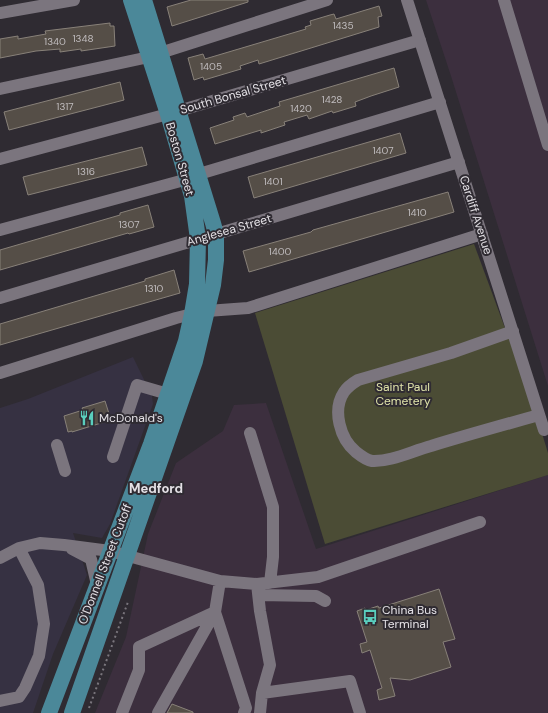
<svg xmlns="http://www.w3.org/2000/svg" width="548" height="713" viewBox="0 0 548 713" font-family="'DM Sans',sans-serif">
<rect width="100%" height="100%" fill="#2f2b32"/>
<path fill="#363142" d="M133 357 152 396 153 404 110 524 102 538 73 533 87 575 53 654 33 713H0V408L28 399Z"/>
<path fill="#3c2f3e" d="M426 0H548V386L451 76Z
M266 403 316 549 548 475V713H95L126 637 148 534 176 463 223 431 234 405Z"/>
<path fill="#4b4c35" d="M474 244 533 404 548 453V475L325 544 255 313Z"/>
<path fill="#554e47" stroke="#888179" d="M191 0H248V2L172 26 167 7Z
M379 6 382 16 378 17 379 27 259 64 258 60 240 66 241 69 204 80 203 77 194 80 188 58 203 54 205 59 306 29 305 27 311 25 310 21 330 15 334 14 336 19Z
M110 23V26H114L115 46 81 51V49L60 52V49L36 51 0 58V39L18 36V39L46 34 45 31Z
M394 68 399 87 371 96 355 102 356 106 333 113 332 111 309 119 307 115 284 122 285 125 261 133V130L215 144 210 128 234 120 233 117 245 113 247 117 280 106 279 102Z
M120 82 124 100 9 130 4 112Z
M400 133 406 153 254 198 248 177Z
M142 147 147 165 28 195 23 177Z
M448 192 454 212 249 272 243 251 311 232 313 230Z
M148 205 154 227 129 234 128 233 0 270V250L120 215V213Z
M174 270 180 293 0 345V324L145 281V279Z
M105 401 111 420 72 432V431L68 432 64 416 83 410 82 408Z
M439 589 455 639 443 642 451 667 410 680 390 678 395 696 379 700 377 690 382 688 370 650 362 653 360 644 367 642 357 611 365 608 366 610 378 606 379 608Z
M172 704 193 712V713H167Z"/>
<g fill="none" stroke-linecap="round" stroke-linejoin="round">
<path stroke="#7a767d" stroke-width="2" stroke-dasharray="2 3" stroke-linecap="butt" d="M89 708 128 602"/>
<path stroke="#7b757e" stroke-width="12" d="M407 0 544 430
M504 0 548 145
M0 13 74 0
M160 53 327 0
M0 89 149 57
M0 159 168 114 420 40
M199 174 440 102
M0 230 188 179
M0 298 459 162
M207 311 248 308 482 234
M513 331 451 353 358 380C353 383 348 386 344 392 332 410 340 439 356 452 361 456 366 460 372 461 391 462 412 451 431 446 467 435 503 425 539 415
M0 373 176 318 192 314
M250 433 273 507V557L270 583
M57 445 65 471
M113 457 137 385 168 394
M72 549 91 559 97 585
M0 558 19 548 40 543 64 545 110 551 220 581 257 584 318 577 480 522
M220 581 215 612 246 708 244 713
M257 584 260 611 270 665 262 693 260 713
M259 595 316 596 325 601
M262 693 350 681 360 713
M0 701 19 697 25 688 39 656 44 624 38 585 19 548
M122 713 139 670V647L215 612
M158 713 215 612"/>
<path stroke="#4b8899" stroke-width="16" d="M49 713 151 444 186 341 192 314 197 284 198 239 192 196 168 114 131 0
M72 713 195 361 213 285 216 260V234L213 223 144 0"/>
</g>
<defs>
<symbol id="restaurant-bare" viewBox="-9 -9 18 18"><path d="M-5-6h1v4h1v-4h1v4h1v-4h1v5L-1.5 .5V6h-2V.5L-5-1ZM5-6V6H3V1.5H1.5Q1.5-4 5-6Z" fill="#5acebd" stroke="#2f2b32" stroke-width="2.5" paint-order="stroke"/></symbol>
<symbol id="bus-bare" viewBox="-9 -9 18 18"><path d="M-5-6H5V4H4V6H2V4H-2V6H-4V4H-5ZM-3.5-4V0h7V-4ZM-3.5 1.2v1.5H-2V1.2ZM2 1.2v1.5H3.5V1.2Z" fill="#5acebd" stroke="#2f2b32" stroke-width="2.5" paint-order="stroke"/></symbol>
</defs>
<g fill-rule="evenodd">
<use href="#restaurant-bare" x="76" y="407" width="22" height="22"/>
<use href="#bus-bare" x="359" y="606" width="22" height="22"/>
</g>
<g text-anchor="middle" stroke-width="4" stroke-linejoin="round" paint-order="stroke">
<g font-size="10" fill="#c0bcbe">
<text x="343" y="29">1435</text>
<text x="83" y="42">1348</text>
<text x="55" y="45">1340</text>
<text x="211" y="70">1405</text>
<text x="332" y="103">1428</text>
<text x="65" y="110">1317</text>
<text x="301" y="112">1420</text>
<text x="383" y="154">1407</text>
<text x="86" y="175">1316</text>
<text x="273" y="185">1401</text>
<text x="417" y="216">1410</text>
<text x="129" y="228">1307</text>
<text x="280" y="255">1400</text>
<text x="154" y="292">1310</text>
</g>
<g font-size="12" fill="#e4e1e6" stroke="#2f2b32">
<text transform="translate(233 95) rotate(-16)" y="4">South Bonsal Street</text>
<text transform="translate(180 159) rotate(74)" y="4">Boston Street</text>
<text transform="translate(476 215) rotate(72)" y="4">Cardiff Avenue</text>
<text transform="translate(229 230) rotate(-16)" y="4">Anglesea Street</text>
<text transform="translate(105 564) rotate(-69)" y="4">O'Donnell Street Cutoff</text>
</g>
<g font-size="12" fill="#dfe2a9" stroke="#2f2b32">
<text x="403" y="391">Saint Paul<tspan x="403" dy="14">Cemetery</tspan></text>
</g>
<g font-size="12" fill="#e4e1e6" stroke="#2f2b32" text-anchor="start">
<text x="99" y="422">McDonald's</text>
<text x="382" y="614">China Bus<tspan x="382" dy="14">Terminal</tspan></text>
</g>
<g font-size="13" font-weight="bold" fill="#e4e1e6" stroke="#2f2b32">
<text x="156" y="493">Medford</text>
</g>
</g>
</svg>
